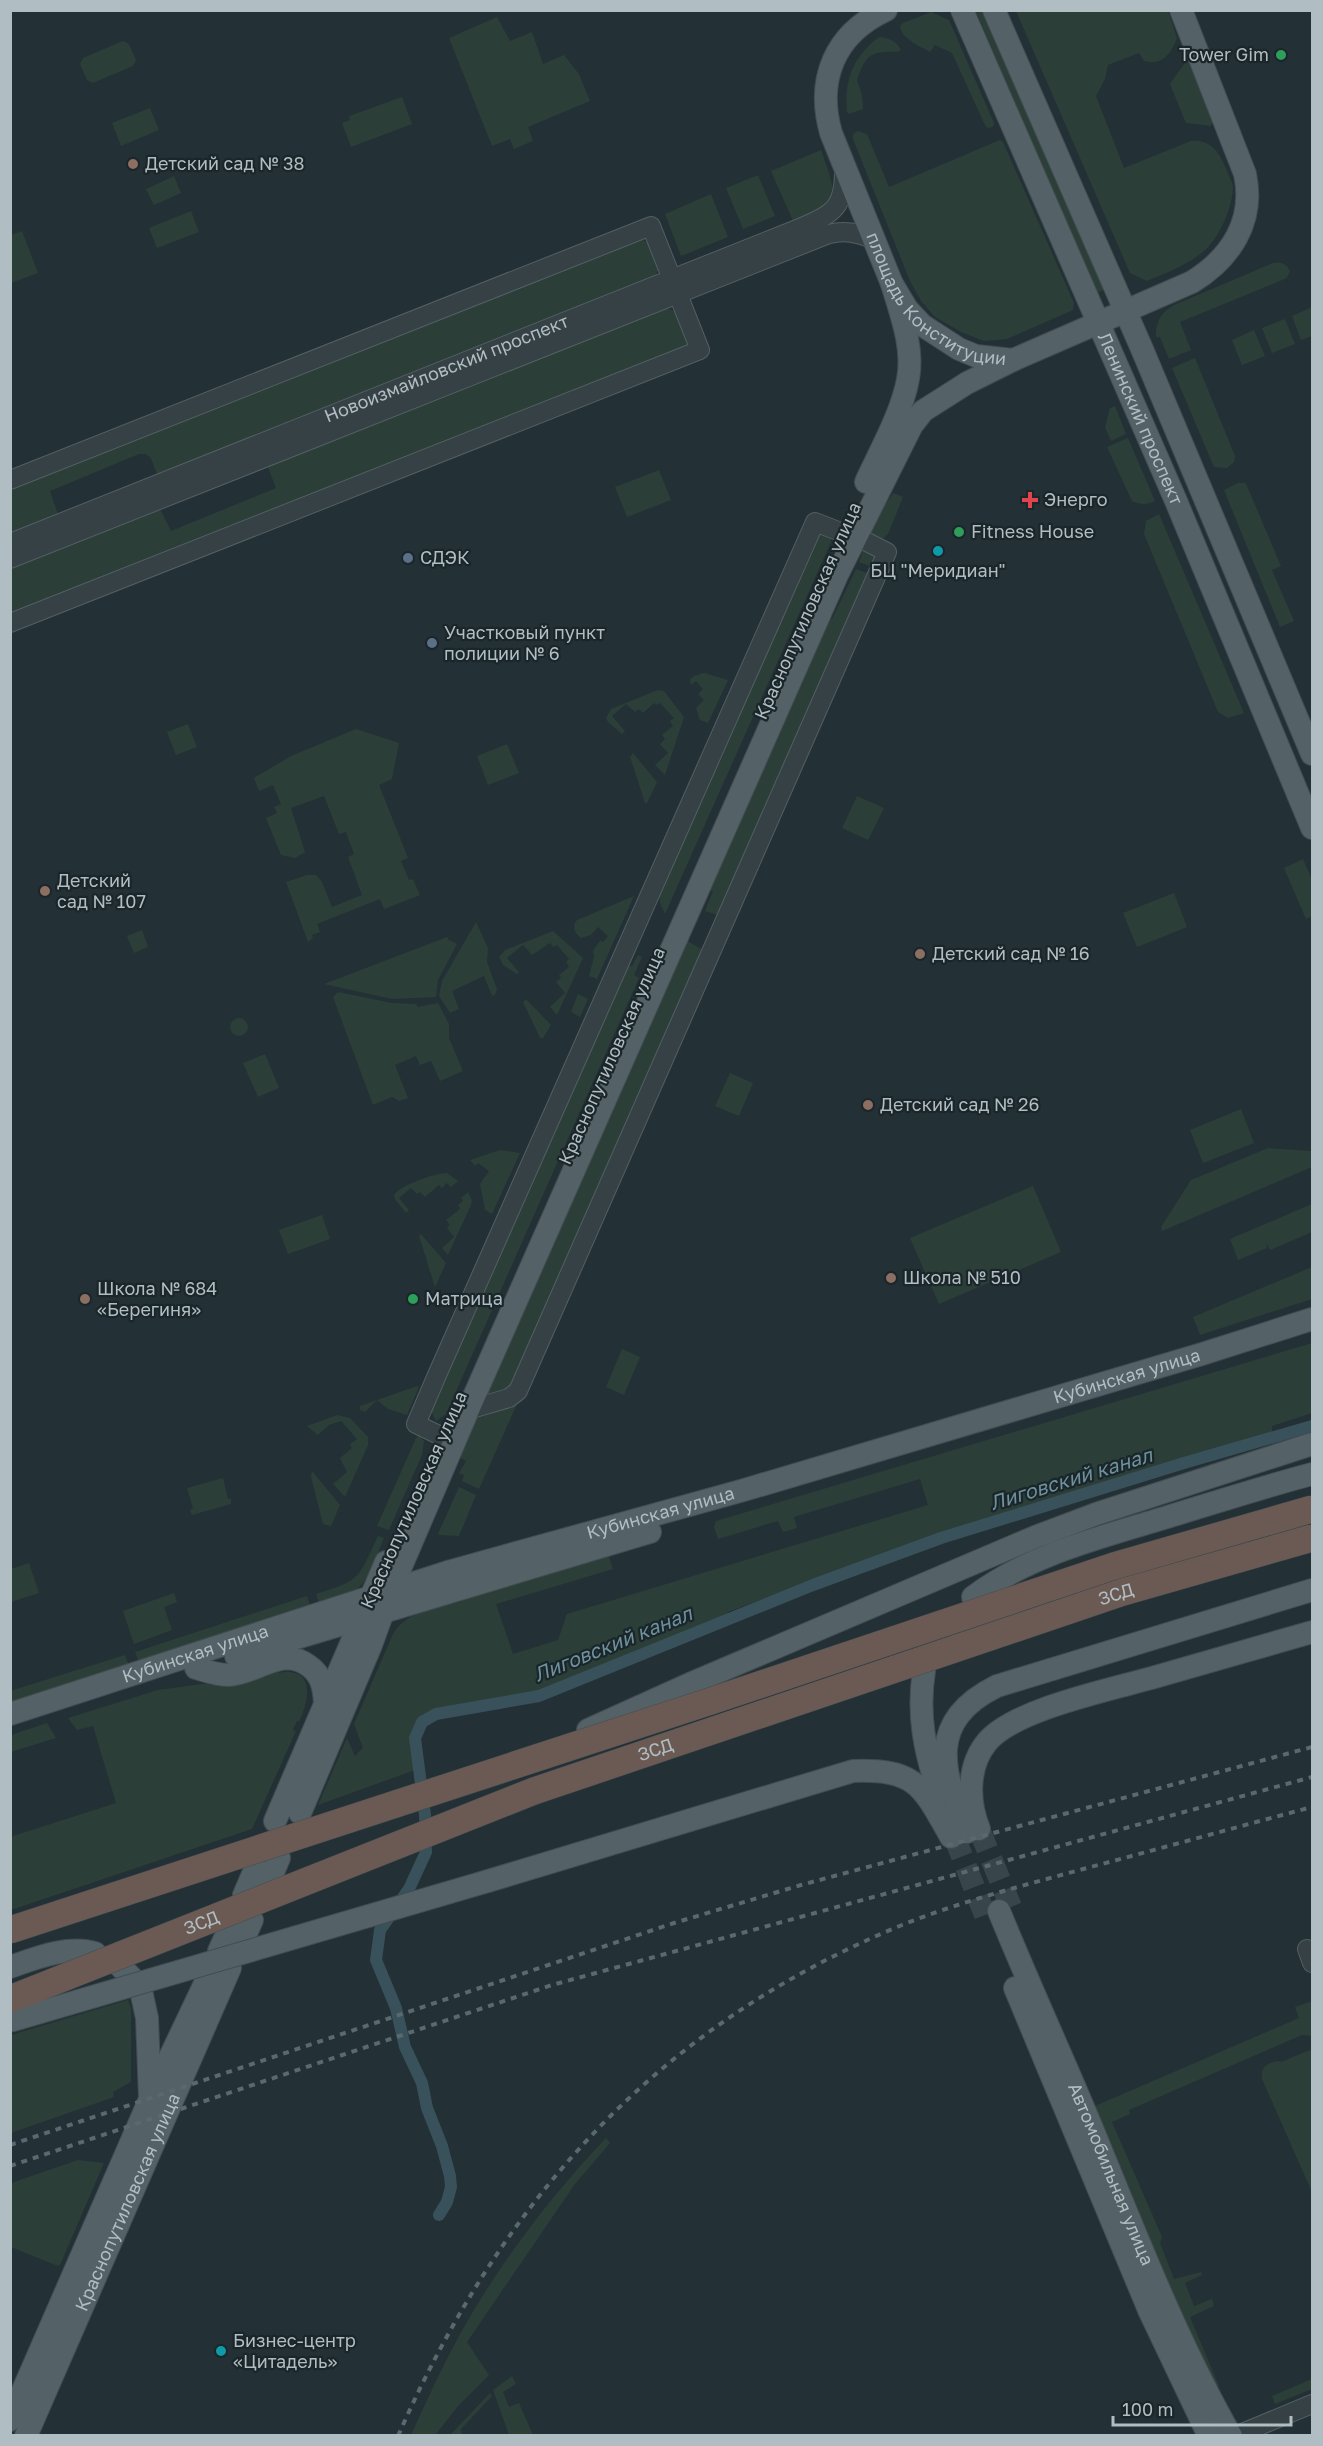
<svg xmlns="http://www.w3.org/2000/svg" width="1323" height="2446" viewBox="0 0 1323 2446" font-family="'Golos Text',sans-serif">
<rect width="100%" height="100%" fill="#233035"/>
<path fill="#2b3f38" d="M976 11H985L1104 290 1097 293Z
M1016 11H1168L1177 38C1171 54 1162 66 1144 61L1139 53 1108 65 1105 79 1096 96 1124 168 1191 141C1212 139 1220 154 1227 171 1229 176 1233 183 1233 188 1232 207 1221 234 1207 248 1191 264 1168 272 1147 281L1130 273Z
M931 12 949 20 994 123 993 127 987 128 984 123 952 53 935 45 930 52C920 46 901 39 900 26L903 23Z
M497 17 510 41 532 32 543 64 564 55 579 74 590 101 528 127 533 141 514 149 510 139 492 146 449 38Z
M879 37C887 37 898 42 901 50L897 52C870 51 866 55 857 80 861 90 863 99 863 109L849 114 847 112C844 80 853 57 879 37Z
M123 41 129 44 136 60 133 66 93 83 87 80 80 64 83 58Z
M1186 61 1190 63 1213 120 1211 126 1187 123 1185 121 1170 84Z
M402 97 412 124 351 147 342 123 350 120 349 116Z
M150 108 159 130 121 146 112 123Z
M858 131 867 134 889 187 1000 140 1003 142 1074 303 1073 310 1007 339 984 341 961 332 935 317 921 301 910 281 853 139V134Z
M821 150C838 200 843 200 793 221L771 171Z
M758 175 775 216 743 229 726 188Z
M174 176 181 193 154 205 146 189Z
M711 194 728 237 681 256 665 214Z
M191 211 199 232 157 248 149 228Z
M22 231 38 273 11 283V235Z
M638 238 649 243 659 268 655 276 157 474 151 458 146 454H139L50 491 58 514 11 533V488Z
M1273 263C1281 261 1287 264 1290 271L1287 278 1180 322 1191 350 1169 359 1160 337H1156C1156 322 1160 313 1174 305Z
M1312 307V336L1301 340 1292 316Z
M667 308 675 311 689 345 687 347 11 616V569L160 509 171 531 276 488 268 467Z
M1285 319 1295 344 1272 353 1262 328Z
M1254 330 1265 356 1242 365 1232 340Z
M1195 358 1235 456 1234 462 1227 468 1214 467 1172 368Z
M1115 406 1126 434 1111 441 1105 427 1110 408Z
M1128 438 1155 501C1147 505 1140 505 1132 501L1107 447Z
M659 470 671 500 627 517 615 487Z
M1238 483H1245L1247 486 1281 566 1272 570 1294 621 1280 627 1224 490Z
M893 493 903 497 888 534 881 540 870 536 874 522Z
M1159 514 1244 713 1228 718 1218 712 1144 534 1146 521Z
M822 533 830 537 831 542 665 914 660 903 659 887 817 534Z
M864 548 873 552 876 557 872 567 859 562Z
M856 569 870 574 720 916 705 911 713 891 706 889 826 617 832 619Z
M704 673 728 680 708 723 700 720 696 708 704 700 698 694 703 689 696 681 691 685 690 680 694 676Z
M658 690 664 691 684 717 665 775 655 765 668 753 660 744 665 739 662 735 673 726 670 721 674 718 660 703 656 705 654 703 643 713 639 709 635 712 626 704 612 716 625 731 622 734 608 722 606 718 611 709Z
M188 724 197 747 176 755 167 732Z
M356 729 399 743 392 779 379 785 408 858 401 861 409 880 413 879 420 895 384 909 380 899 317 924 320 932 312 935 313 938 308 942 286 882 307 875H316L322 882 332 907 362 895 348 857 354 854 346 832 339 834 324 796 291 808 305 852 295 858 281 855 266 818 277 813 274 807 281 804 273 785 259 791 254 778 291 756Z
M507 744 519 773 488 785 477 756Z
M633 753 657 782 647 803H645L630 757Z
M857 796 884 808 868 840 842 828Z
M1303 859 1312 880V916L1306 919 1284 868Z
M1174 893 1187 927 1137 947 1123 913Z
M634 896 597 979 589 976 594 957 593 950 600 941 603 942 608 936 598 927 591 935 581 938C575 933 571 927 577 920Z
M476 922 488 948 487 962 497 989 495 995 492 996 484 976 452 991 459 1009 450 1013 439 996 442 981Z
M142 930 148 947 134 953 127 936Z
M553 931 583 958 557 1015 550 1007 565 993 556 982 561 978 559 975 569 967 566 962 569 959 557 945 553 947 550 943 532 955 523 945 507 958 519 972 517 974 503 965 499 957 505 950Z
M447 937 449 940 457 944 438 980 436 997 392 999 324 984Z
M684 939 705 951 510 1389 489 1395 486 1393Z
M638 955 642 957 634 975 639 978 446 1414 436 1421 431 1411 624 966H632Z
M338 992 392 1003 416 1004 418 1007 438 1003 449 1024V1038L463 1071 440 1081 431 1061 420 1065 416 1056 395 1065 408 1098 399 1101 392 1097 373 1105 333 997Z
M578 994 588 999 580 1017 571 1012Z
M526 999 551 1025 543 1038H540L523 1002Z
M230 1027a9 9 0 1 1 18 0a9 9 0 1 1-18 0Z
M265 1054 279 1088 258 1097 243 1063Z
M730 1073 753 1083 739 1116 715 1106Z
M1241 1109 1254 1143 1203 1163 1190 1130Z
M1268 1148 1312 1151V1167L1162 1231 1161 1227 1191 1180Z
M500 1150 520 1153 492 1214 485 1210 480 1184 489 1171 478 1163 475 1166 470 1160Z
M447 1173 458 1181 451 1187 447 1183 442 1188 439 1185 425 1197 420 1192 417 1194 411 1188 399 1198 409 1210 406 1213 395 1199 394 1195C400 1185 436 1173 447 1173Z
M1033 1186 1061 1252 939 1304 910 1238Z
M468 1192 472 1200 471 1205 448 1255 442 1248 454 1237 447 1228 450 1225 446 1220 460 1209 458 1205 463 1201 461 1198Z
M1312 1204V1232L1270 1250 1266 1242 1267 1248 1238 1260 1230 1239Z
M322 1215 330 1239 288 1254 279 1230Z
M421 1234 446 1263 435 1287 419 1236Z
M1312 1267V1299L1200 1335 1193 1317Z
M1312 1343V1413L1272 1426V1433L952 1529 728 1612 727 1615 538 1693 432 1712 417 1723 413 1730 411 1740 415 1770 318 1805 347 1738 355 1756 363 1748 354 1724 393 1634C407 1610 438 1608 463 1601V1596L608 1554 613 1569 496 1604 513 1654 558 1640 567 1614 928 1505 920 1479 794 1517 797 1528 783 1532 778 1521 718 1539 714 1527 716 1521Z
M622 1349 640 1357 624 1395 606 1387Z
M417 1386 419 1387 407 1415 388 1409 377 1400 365 1412 360 1410V1406Z
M515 1403 517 1404 479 1489 462 1481 464 1475 459 1473 466 1461 457 1456 477 1417Z
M337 1415 350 1418 368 1437V1445L345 1497 333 1484 347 1472 340 1458 352 1448 350 1444 357 1439 341 1421 329 1425 318 1435 307 1426Z
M419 1435 424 1441 422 1455 389 1530 377 1526 416 1438Z
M312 1471 340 1505 331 1526 323 1524 311 1477Z
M223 1478 228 1499H231V1504L192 1515 190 1510 193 1508 187 1488Z
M459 1487 476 1495 459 1536 440 1535 438 1534Z
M378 1536 384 1538C376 1556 370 1582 352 1593 343 1599 330 1602 320 1606L316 1594C362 1580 358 1578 378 1536Z
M29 1563 39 1593 11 1602V1569Z
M174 1593 177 1602 164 1607 172 1630 134 1644 123 1611Z
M307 1596 311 1609 142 1663 138 1660 135 1652Z
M125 1655 128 1663 125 1668 11 1705 10 1691Z
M271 1668 273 1674C313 1664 312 1694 299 1722L297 1721 293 1730 296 1731 252 1829 11 1910 10 1837 116 1803 93 1726 77 1730 68 1718 158 1690 232 1680Z
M47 1723 56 1738 11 1752V1735Z
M128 2000 131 2009V2082L113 2092 114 2097 11 2133V2035Z
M1312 2001V2036L1302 2035 1129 2110 1130 2114 1112 2122 1162 2237 1160 2243 1174 2279 1201 2272 1202 2275 1185 2283 1194 2306 1212 2299 1214 2306 1190 2317 1219 2386 1216 2388 1173 2298 1095 2106 1299 2018 1295 2007Z
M1312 2049V2190H1311L1262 2079C1260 2067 1267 2063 1278 2061L1281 2062Z
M606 2138 610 2143 575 2184 467 2342 489 2375 460 2404 435 2435H411C426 2402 441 2369 459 2336 499 2264 549 2198 606 2138Z
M78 2160 104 2163 60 2265 58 2266 11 2247V2183Z
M512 2376 516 2384 503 2392 509 2407 519 2403 533 2435H509L493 2390Z
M1312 2379V2389L1275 2404 1272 2396Z
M490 2393 492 2396 461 2429 462 2435H450Z"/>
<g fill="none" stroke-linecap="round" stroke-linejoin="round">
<path stroke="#38515a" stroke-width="12" d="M439 2215 447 2202 451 2187 450 2176 442 2146 427 2108 422 2083 405 2047 396 2008 376 1960 380 1930 409 1889 426 1852 425 1815 415 1738 422 1722 436 1714 539 1696 813 1585 941 1538 1184 1463 1312 1426"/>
<path stroke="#38454a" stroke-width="22" stroke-dasharray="22 11" stroke-linecap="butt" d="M979 1829 1011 1907
M954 1836 985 1915"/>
<defs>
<g id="minor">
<path d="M10 480 651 226 700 350 10 623"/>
<path id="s1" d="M10 543 802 227C834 213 844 208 844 170"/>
<path d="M10 559 829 234C844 230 860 233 874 240"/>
<path d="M468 1410 509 1398 518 1391 887 552 855 536"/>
<path d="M443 1437 416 1424 437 1375 815 522 843 533"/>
<path d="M1307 1949 1312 1963"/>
<path d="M1235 2436 1312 2404"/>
</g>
<g id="major">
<path id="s2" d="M886 10C834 34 816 80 831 133L892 284 907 309 922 325 959 349 976 356 1013 360"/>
<path id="s3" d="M962 10 1176 501 1312 828"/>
<path d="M994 10 1142 349 1312 754"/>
<path d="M866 482C880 451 902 413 908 379 914 348 901 314 892 284"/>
<path d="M973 1597C1026 1557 1091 1540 1154 1521 1207 1505 1259 1488 1312 1474"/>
<path d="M236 1656 650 1532"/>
<path d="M196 1668C206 1671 217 1675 228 1675 256 1674 283 1645 309 1666 322 1675 324 1689 325 1703"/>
<path d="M924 1671C917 1715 925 1754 940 1795"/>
<path id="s4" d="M10 1714 451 1571 744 1490 1202 1354 1312 1319"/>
<path d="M588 1730 692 1683 1035 1537 1096 1514 1312 1444"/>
<path d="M300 1813 371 1645 391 1590 468 1410 837 575 912 425 923 411 967 383 1013 360 1192 282C1231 258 1255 221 1245 174L1181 10"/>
<path d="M275 1821 386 1562"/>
<path d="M979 1829C968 1802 967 1766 987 1742 1014 1709 1113 1689 1155 1677 1207 1662 1260 1647 1312 1632"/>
<path d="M967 1832C942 1771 926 1721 997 1686L1312 1590"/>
<path d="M488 1881 853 1771C917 1769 922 1786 951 1837"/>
<path d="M267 1887 279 1858"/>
<path d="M244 1895 256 1867"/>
<path id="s5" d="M999 1911C1029 1985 1063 2058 1094 2133 1136 2235 1176 2339 1231 2436"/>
<path d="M241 1945 252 1920"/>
<path d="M219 1951 230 1927"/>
<path d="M119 1965 131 1977"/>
<path d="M10 1967C36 1958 68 1945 95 1953"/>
<path d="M1015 1988 1149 2310 1209 2436"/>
<path d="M142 1995 147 2018 150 2097"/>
<path d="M10 2420 150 2099 209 1975"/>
<path id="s6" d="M26 2436 230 1968"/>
</g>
</defs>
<use href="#minor" stroke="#535f63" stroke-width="20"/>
<use href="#major" stroke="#424d52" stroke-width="24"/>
<use href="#minor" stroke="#364146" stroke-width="18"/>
<use href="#major" stroke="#546166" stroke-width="22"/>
<path stroke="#5a696e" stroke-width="4" stroke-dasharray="6 6" stroke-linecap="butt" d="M10 2145 674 1923 801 1885 1312 1747
M10 2166 552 1985 1312 1777
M398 2436C503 2197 659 2025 902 1925 962 1901 1025 1885 1087 1868 1162 1848 1237 1827 1312 1807"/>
<defs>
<path id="major-bridge" d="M10 2021 488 1881"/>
<g id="highway-bridge">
<path d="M10 1930 711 1701 1114 1566 1312 1509"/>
<path id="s7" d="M10 1999 534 1791 1123 1592 1312 1538"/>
</g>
</defs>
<use href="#major-bridge" stroke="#424d52" stroke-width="24" stroke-linecap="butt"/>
<use href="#highway-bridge" stroke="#404c50" stroke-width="28" stroke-linecap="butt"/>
<use href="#major-bridge" stroke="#546166" stroke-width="22"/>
<use href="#highway-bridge" stroke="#6b5a54" stroke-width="27"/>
</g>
<g fill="#2e9e5b" stroke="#1b262a" stroke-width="2">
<circle cx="1281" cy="55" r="6"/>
<circle cx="959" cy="532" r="6"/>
<circle cx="413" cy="1299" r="6"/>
</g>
<g fill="#8d6e63" stroke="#1b262a" stroke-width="2">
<circle cx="133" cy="164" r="6"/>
<circle cx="45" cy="891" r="6"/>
<circle cx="920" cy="954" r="6"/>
<circle cx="868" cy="1105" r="6"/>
<circle cx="891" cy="1278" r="6"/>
<circle cx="85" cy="1299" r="6"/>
</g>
<path fill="#e0444e" stroke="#1b262a" stroke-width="2" d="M1027 491h6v6h6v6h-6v6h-6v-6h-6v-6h6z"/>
<g fill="#0f9aa8" stroke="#1b262a" stroke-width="2">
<circle cx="938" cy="551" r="6"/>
<circle cx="221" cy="2351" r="6"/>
</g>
<g fill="#5c6f8a" stroke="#1b262a" stroke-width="2">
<circle cx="408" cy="558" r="6"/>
<circle cx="432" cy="643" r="6"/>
</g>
<g text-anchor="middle" stroke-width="4.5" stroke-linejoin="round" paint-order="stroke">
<g font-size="18" fill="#b0bdc2" stroke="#1b262a" text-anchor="start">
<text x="1269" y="61" text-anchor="end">Tower Gim</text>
<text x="145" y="170">Детский сад № 38</text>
<text x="1044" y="506">Энерго</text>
<text x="971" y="538">Fitness House</text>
<text x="420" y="564">СДЭК</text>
<text x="938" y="577" text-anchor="middle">БЦ "Меридиан"</text>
<text x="444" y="639">Участковый пункт<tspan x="444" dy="21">полиции № 6</tspan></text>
<text x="57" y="887">Детский<tspan x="57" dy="21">сад № 107</tspan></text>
<text x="932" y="960">Детский сад № 16</text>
<text x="880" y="1111">Детский сад № 26</text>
<text x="903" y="1284">Школа № 510</text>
<text x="97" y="1295">Школа № 684<tspan x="97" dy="21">«Берегиня»</tspan></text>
<text x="425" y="1305">Матрица</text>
<text x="233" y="2347">Бизнес-центр<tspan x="233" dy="21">«Цитадель»</tspan></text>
</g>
<g font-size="18" fill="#b0bdc2" stroke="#1b262a">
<text dy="6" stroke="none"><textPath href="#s2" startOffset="356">площадь Конституции</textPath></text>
<text dy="6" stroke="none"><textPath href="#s1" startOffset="470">Новоизмайловский проспект</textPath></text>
<text dy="6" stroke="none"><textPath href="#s3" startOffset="446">Ленинский проспект</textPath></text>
<text transform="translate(808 611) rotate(-66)" y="6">Краснопутиловская улица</text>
<text transform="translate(612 1056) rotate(-66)" y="6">Краснопутиловская улица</text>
<text dy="6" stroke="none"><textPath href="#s4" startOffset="1167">Кубинская улица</textPath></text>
<text transform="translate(414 1500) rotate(-66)" y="6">Краснопутиловская улица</text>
<text dy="6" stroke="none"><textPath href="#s4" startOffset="681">Кубинская улица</textPath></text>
<text dy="6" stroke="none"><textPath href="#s7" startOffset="1178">ЗСД</textPath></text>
<text dy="6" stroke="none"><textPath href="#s4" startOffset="195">Кубинская улица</textPath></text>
<text dy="6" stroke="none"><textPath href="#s7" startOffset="692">ЗСД</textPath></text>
<text dy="6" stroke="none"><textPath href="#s7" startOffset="206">ЗСД</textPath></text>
<text dy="6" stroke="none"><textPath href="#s5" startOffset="286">Автомобильная улица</textPath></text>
<text dy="6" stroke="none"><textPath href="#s6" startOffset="255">Краснопутиловская улица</textPath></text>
</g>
<g font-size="20" font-style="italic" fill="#6d919d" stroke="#1b262a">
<text transform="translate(1071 1479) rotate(-17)" y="7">Лиговский канал</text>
<text transform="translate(613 1644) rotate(-22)" y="7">Лиговский канал</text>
</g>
</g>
<rect width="1323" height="2446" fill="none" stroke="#b0bdc2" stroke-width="24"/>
<path d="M1113 2416v9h178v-9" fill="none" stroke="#b0bdc2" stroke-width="3"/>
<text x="1122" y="2416" font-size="18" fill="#b0bdc2" stroke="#1b262a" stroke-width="4.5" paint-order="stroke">100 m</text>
</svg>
